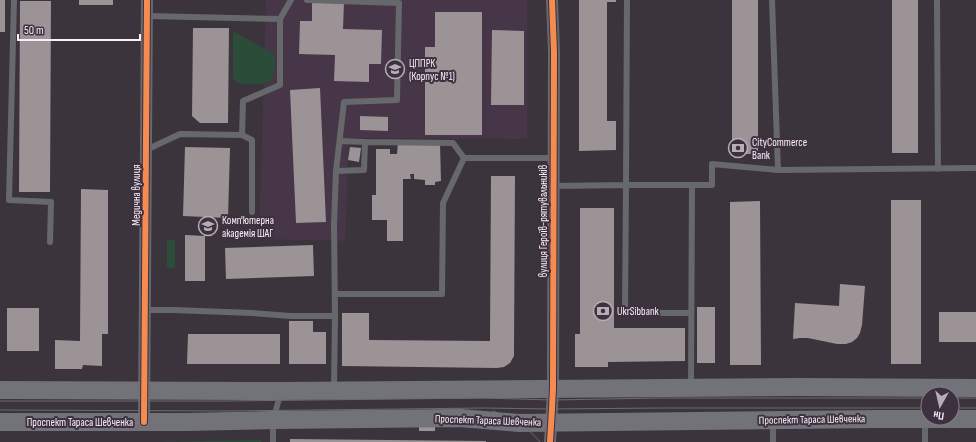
<svg xmlns="http://www.w3.org/2000/svg" width="976" height="442" viewBox="0 0 976 442" font-family="'Sofia Sans Condensed',sans-serif">
<rect width="100%" height="100%" fill="#3b343c"/>
<path fill="#463648" d="M266 0H527V139L349 138 345 241 259 239Z"/>
<path fill="#2a4c39" d="M233 31 274 54V70L272 80 264 84H240L233 79Z
M167 240H175V268H167Z
M261 440V442H151Z"/>
<path fill="#9c9396" d="M0 0H5V32H0Z
M79 0H113V5H79Z
M579 0H616V2H607V121H616V150L579 151Z
M732 0H758V154H732Z
M892 0H918V153H892Z
M20 1H51L50 192H19Z
M312 1 344 2 343 29 382 30 381 64H369V82L334 81 335 55 299 54 300 21H312Z
M435 12H482V135H425V47H435Z
M193 28H229L228 123H200L192 116Z
M492 30 524 31V105H491Z
M320 88 326 222 296 223 290 90Z
M360 116 388 117V131L360 130Z
M398 142 440 143 441 181 435 182V185H425V180L414 179V174H410L411 179H403V241H387V220H372V195H376V149H390V154H397Z
M185 147 230 148 228 218 183 216Z
M350 147 361 148 359 162 348 160Z
M491 176H515L514 349V356L510 363 504 367 497 368 342 366V313H369V340L490 341Z
M81 189 108 190V334H102V366L83 365 82 369H55V340L80 341Z
M891 200H921V364H891Z
M760 201 761 365H730V202Z
M580 208H614V328H685V361L608 362V367H575V334H580Z
M185 235 205 236V281H185Z
M313 245 314 276 226 279 225 248Z
M840 284 865 286 862 325 860 333 857 338 852 342 846 344H837L808 338H800L793 339 795 303 839 306Z
M697 307H715V363H697Z
M7 308H39V351H7Z
M939 312H976V342H939Z
M289 321H313V332H326V364H289Z
M188 334H280V364H187Z
M419 422 435 423V431H419Z
M290 439 486 441V442H290Z"/>
<g fill="none" stroke-linecap="round" stroke-linejoin="round">
<path stroke="#67686c" stroke-width="6" d="M14 0 9 200 51 202 50 242
M307 0 399 3 397 100 344 102 336 171 334 224 335 316
M772 0 778 170
M937 0 938 169
M147 16 280 19 291 0
M242 135 243 101 280 85V19
M340 141 365 142
M146 150 180 134 242 135 252 140V212
M336 171 364 170 365 142 453 143 464 158
M553 186 626 185 627 0
M335 294H442L443 203 464 158H553
M145 310H173L252 313 291 316H335L334 388
M691 313H625L626 185H712V164L778 170 976 168
M691 386 692 185
M925 420V442
M773 421V442
M273 442V420L281 392"/>
<path stroke="#67686c" stroke-width="12" d="M144 422 147 0
M550 442 552 409 553 388 554 52 552 0"/>
<path stroke="#727378" stroke-width="18" d="M0 390 281 391 796 387 976 388
M0 422H188L273 420 460 418 519 423 879 419H976"/>
<path stroke="#6e6b6f" stroke-width="1" d="M952 398H976
M0 401H226L484 398 552 400 659 398H928
M952 408H976
M0 410 227 411 484 408 552 409 659 408H928
M493 411C512 417 528 427 540 442"/>
<defs>
<path id="cycleway" d="M144 422 147 0
M550 442 552 409 553 388 554 52 552 0"/>
</defs>
<use href="#cycleway" stroke="#3e313f" stroke-width="8"/>
<use href="#cycleway" stroke="#f68b52" stroke-width="6"/>
</g>
<defs>
<symbol id="university-ring" viewBox="-11 -11 22 22"><circle r="9.5" fill="#3e313f" stroke="#b6aeb6" stroke-width="1.5"/><path d="M0-5L7-2L0 1L-7-2ZM-4 1L0 2.5L4 1V4Q0 6-4 4Z" fill="#b6aeb6"/></symbol>
<symbol id="bank-ring" viewBox="-11 -11 22 22"><circle r="9.5" fill="#3e313f" stroke="#b6aeb6" stroke-width="1.5"/><path d="M-6-4H6V4H-6ZM0-2.3a2.3 2.3 0 1 0 0 4.6a2.3 2.3 0 1 0 0-4.6Z" fill="#b6aeb6"/></symbol>
<symbol id="school-ring" viewBox="-11 -11 22 22"><circle r="9.5" fill="#3e313f" stroke="#b6aeb6" stroke-width="1.5"/><path d="M0-5L7-2L0 1L-7-2ZM-4 1L0 2.5L4 1V4Q0 6-4 4Z" fill="#b6aeb6"/></symbol>
</defs>
<g fill-rule="evenodd">
<use href="#university-ring" x="384" y="58" width="22" height="22"/>
<use href="#bank-ring" x="727" y="137" width="22" height="22"/>
<use href="#school-ring" x="197" y="215" width="22" height="22"/>
<use href="#bank-ring" x="592" y="300" width="22" height="22"/>
</g>
<g text-anchor="middle" stroke-width="4" stroke-linejoin="round" paint-order="stroke">
<g font-size="11" fill="#f8eff8" stroke="#3e313f" text-anchor="start">
<text x="409" y="67">ЦППРК<tspan x="409" dy="13">(Корпус №1)</tspan></text>
<text x="752" y="146">CityCommerce<tspan x="752" dy="13">Bank</tspan></text>
<text x="222" y="224">Комп'ютерна<tspan x="222" dy="13">академія ШАГ</tspan></text>
<text x="617" y="315">UkrSibbank</text>
</g>
<g font-size="11" fill="#f8eff8" stroke="#3e313f">
<text transform="translate(136 195) rotate(-90)" y="4">Медична вулиця</text>
<text transform="translate(543 221) rotate(-90)" y="4">вулиця Героїв-рятувальників</text>
<text transform="translate(812 419) rotate(-1)" y="4">Проспект Тараса Шевченка</text>
<text transform="translate(488 420) rotate(2)" y="4">Проспект Тараса Шевченка</text>
<text x="80" y="426">Проспект Тараса Шевченка</text>
</g>
</g>
<g transform="translate(940 406) rotate(188)"><circle r="19" fill="#3e313f" stroke="#887d89"/>
<path d="M0-3L7 15L0 10L-7 15Z" fill="#b6aeb6"/>
<text y="-6" font-size="11" font-weight="bold" text-anchor="middle" fill="#f8eff8">Пн</text>
</g>
<path d="M18 34v6h122v-6" fill="none" stroke="#f8eff8" stroke-width="2"/>
<text x="24" y="34" font-size="12" fill="#f8eff8" stroke="#3e313f" stroke-width="3" paint-order="stroke">50 m</text>
</svg>
